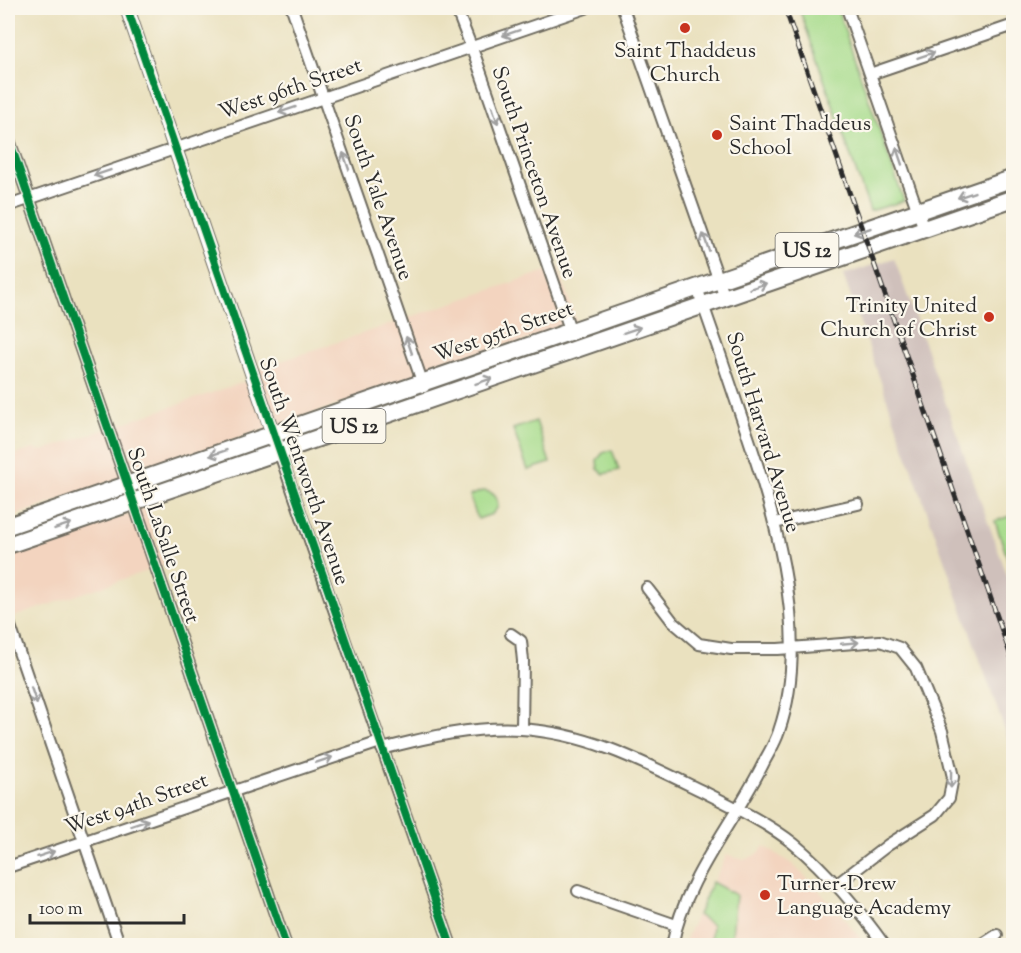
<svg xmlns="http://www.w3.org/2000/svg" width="1021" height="953" viewBox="0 0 1021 953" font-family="'Sorts Mill Goudy',serif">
<rect width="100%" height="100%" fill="#fbf7ec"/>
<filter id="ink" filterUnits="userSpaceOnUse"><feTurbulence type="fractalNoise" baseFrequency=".0167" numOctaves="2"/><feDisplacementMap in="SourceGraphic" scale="12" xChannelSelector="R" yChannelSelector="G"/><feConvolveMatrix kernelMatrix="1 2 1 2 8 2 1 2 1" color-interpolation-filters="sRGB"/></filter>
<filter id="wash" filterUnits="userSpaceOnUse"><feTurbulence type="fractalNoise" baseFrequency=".008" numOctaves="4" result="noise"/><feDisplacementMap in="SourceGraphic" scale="24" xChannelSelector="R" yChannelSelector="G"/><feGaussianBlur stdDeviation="1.35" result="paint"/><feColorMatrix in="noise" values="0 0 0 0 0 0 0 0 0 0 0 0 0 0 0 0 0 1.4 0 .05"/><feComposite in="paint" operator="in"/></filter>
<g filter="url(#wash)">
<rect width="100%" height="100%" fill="#eae1bf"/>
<path fill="#f3d4bf" d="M558 267 577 323 8 518V457L33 449 42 451 261 376 258 369Z
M144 508 164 565 8 619V557Z
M764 846 792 864 810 881 835 908 866 945 684 946 687 936 727 854 736 858 747 859 760 852Z"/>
<path fill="#cfc0bb" d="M894 258 1013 592V753L843 275Z"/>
<path fill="#a7dc8c" stroke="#69845c" stroke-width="1.5" d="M799 8H837L904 201 870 211Z
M536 421 550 463 528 470 513 429Z
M612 450 619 470 604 474 598 469 597 460 603 453Z
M482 491C493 491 498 497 498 507L492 514 478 519 469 496Z
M1013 515H1014L1013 575 995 521Z
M712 882 736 895 731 945H710L712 925 698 915Z"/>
</g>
<g filter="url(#ink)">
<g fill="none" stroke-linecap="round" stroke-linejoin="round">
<defs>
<path id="minor" d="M292 8 424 387
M456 8 476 59 572 335
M623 8 725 298
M847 8 924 229
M870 74 1014 25
M8 137 286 946
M8 206 586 8
M279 451 451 946
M775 523 858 504
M647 588 673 622 699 644 731 649H778L880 641 900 648 916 668 942 731 953 777 949 798 935 815 888 845 836 885
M8 620 120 946
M511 634 521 641 523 661 522 729
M382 749C428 737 474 726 521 729 587 733 641 761 700 790 730 805 768 823 794 844 826 870 861 912 885 946
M8 867 380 742
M578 891 676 925
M672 946C685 877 735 822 765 760 770 751 776 741 779 731 814 630 770 500 737 404 724 365 711 327 697 288
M980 946 997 935"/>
<path id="tertiary" d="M127 8 276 443"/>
<path id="primary" d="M8 526 1014 178
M8 545 1014 198"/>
</defs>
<use href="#minor" stroke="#6e6b5f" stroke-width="14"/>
<use href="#tertiary" stroke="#6e6b5f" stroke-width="16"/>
<use href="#primary" stroke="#6e6b5f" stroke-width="20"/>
<use href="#minor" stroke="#fff" stroke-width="10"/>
<use href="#tertiary" stroke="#fff" stroke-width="14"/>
<use href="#primary" stroke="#fff" stroke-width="16"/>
<defs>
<path id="rail" d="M785 8 1014 665"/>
</defs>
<use href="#rail" stroke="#2b2b2b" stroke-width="5"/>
<use href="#rail" stroke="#fbf7ec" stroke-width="3" stroke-dasharray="9" stroke-linecap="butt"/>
<defs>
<path id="cycleway" d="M127 8 451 946
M8 137 286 946"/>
</defs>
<use href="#cycleway" stroke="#fbf7ec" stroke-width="11"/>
<use href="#cycleway" stroke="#00873e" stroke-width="8"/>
</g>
<defs><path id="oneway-shaft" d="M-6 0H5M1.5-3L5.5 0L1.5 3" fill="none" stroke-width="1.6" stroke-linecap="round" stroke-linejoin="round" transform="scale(1.5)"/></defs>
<g stroke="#a0a0a0">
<use href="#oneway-shaft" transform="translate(511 33) rotate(161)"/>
<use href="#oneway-shaft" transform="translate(926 55) rotate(-19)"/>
<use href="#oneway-shaft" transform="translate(287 110) rotate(161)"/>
<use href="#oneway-shaft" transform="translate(495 115) rotate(71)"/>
<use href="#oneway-shaft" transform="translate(899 156) rotate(-109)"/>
<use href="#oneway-shaft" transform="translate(346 161) rotate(-109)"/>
<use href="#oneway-shaft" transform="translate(102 173) rotate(161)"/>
<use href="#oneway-shaft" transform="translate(966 195) rotate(161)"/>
<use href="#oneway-shaft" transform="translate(862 231) rotate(161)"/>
<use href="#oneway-shaft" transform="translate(706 242) rotate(-109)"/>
<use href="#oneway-shaft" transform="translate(758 286) rotate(-19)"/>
<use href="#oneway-shaft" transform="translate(632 330) rotate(-19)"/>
<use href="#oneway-shaft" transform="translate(409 345) rotate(-109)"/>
<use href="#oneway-shaft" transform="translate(484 381) rotate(-19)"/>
<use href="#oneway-shaft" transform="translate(218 453) rotate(161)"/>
<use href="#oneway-shaft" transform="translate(63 526) rotate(-19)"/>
<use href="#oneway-shaft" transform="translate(850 643) rotate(-5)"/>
<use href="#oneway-shaft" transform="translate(34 696) rotate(71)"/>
<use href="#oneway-shaft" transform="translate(324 760) rotate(-19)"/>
<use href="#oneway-shaft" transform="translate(951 779) rotate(91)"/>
<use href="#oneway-shaft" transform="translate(140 823) rotate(-19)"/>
<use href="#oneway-shaft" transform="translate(46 854) rotate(-18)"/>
</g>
</g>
<g fill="#c8321e" stroke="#fbf7ec" stroke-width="2">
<circle cx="685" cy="28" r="6"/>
<circle cx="717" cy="135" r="6"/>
<circle cx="989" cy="317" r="6"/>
<circle cx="765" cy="895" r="6"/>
</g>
<g text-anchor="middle" stroke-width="4.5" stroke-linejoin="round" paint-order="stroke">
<g fill="#fbf7ec" stroke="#696865" stroke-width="1.5">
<rect x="775.5" y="233" width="63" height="34" rx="4.5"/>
<rect x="322.5" y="409" width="63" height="34" rx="4.5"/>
</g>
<g font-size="20" font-weight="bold" fill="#2b2b2b">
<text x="807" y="257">US 12</text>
<text x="354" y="433">US 12</text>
</g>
<g font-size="21" fill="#2b2b2b" stroke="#fbf7ec" text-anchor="start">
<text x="685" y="57" text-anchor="middle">Saint Thaddeus<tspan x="685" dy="24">Church</tspan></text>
<text x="729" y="130">Saint Thaddeus<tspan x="729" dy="24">School</tspan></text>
<text x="977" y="312" text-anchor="end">Trinity United<tspan x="977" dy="24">Church of Christ</tspan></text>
<text x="777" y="890">Turner-Drew<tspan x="777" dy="24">Language Academy</tspan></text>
</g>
<g font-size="21" fill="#2b2b2b" stroke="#fbf7ec">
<text transform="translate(290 88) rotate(-19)" y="7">West 96th Street</text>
<text transform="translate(535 172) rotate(71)" y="7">South Princeton Avenue</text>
<text transform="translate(379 197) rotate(71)" y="7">South Yale Avenue</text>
<text transform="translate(503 331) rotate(-19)" y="7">West 95th Street</text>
<text transform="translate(764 432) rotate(73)" y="7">South Harvard Avenue</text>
<text transform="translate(305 471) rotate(71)" y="7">South Wentworth Avenue</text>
<text transform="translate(164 535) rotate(71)" y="7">South LaSalle Street</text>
<text transform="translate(136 803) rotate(-19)" y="7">West 94th Street</text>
</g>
</g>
<rect width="1021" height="953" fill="none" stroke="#fbf7ec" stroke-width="30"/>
<path d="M30 914v9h154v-9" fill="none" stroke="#2b2b2b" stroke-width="3"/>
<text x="39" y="914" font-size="18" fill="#2b2b2b" stroke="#fbf7ec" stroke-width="4.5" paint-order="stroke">100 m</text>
</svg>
